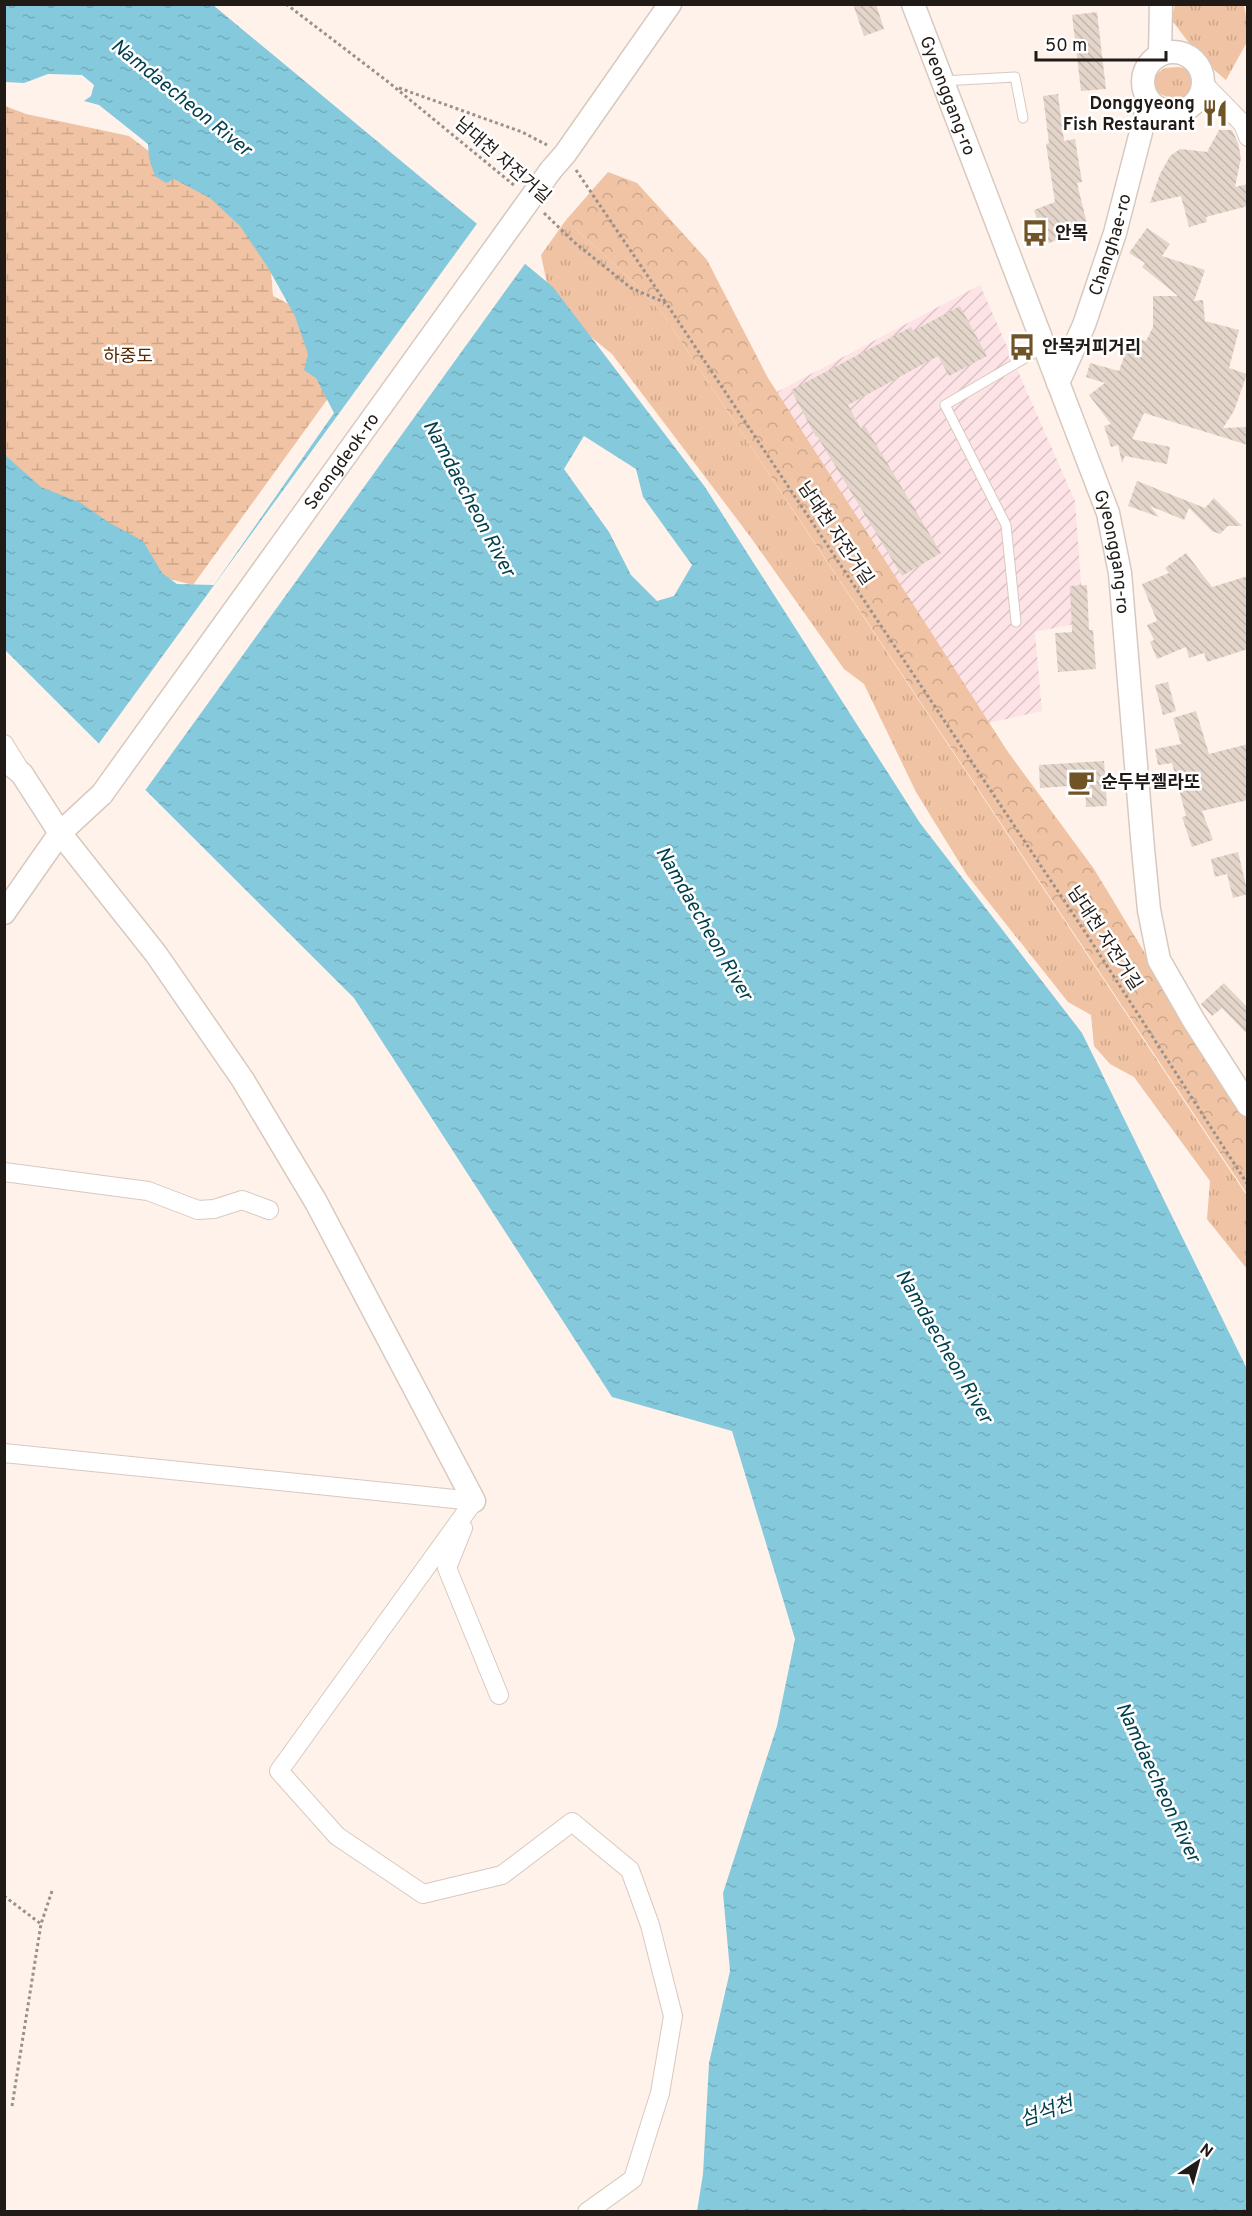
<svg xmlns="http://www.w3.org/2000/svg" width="1252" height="2216" viewBox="0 0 1252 2216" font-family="Overpass,'Noto Sans KR',sans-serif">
<defs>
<pattern id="industrial-furrows" width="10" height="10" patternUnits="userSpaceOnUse" patternTransform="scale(1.5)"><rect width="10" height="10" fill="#fee3e6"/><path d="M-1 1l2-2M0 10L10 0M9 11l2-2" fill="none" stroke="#d9c2c5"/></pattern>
<pattern id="grass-tufts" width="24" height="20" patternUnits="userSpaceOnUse" patternTransform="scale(1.5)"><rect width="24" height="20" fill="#efc3a3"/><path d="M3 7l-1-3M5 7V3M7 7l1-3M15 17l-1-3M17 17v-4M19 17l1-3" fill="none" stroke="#cda78c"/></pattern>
<pattern id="forest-crowns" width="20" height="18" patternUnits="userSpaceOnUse" patternTransform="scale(1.5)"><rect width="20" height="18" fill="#efc3a3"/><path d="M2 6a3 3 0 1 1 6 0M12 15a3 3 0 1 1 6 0" fill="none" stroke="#cda78c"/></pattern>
<pattern id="wetland-marsh" width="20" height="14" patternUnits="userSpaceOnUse" patternTransform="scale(1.5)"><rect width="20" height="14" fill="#efc3a3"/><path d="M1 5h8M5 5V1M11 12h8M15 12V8" fill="none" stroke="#cda78c"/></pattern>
<pattern id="water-ripples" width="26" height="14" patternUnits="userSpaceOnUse" patternTransform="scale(1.5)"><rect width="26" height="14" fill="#85c9dc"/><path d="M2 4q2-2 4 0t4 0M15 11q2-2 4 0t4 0" fill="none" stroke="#73acbc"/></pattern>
<pattern id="building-back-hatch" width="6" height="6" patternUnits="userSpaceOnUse" patternTransform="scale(1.5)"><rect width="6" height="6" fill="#e4d5ca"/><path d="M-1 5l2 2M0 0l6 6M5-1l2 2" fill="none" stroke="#c3b6ad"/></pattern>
</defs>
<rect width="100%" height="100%" fill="#fff2ea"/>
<path fill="url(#industrial-furrows)" d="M980 285 1075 501 1084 622 1035 632 1042 711 980 725 769 396Z"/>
<path fill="url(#grass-tufts)" d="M1175 5H1244L1247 22V42L1226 80 1201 59 1171 19Z
M1178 67C1187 68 1192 72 1196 80 1194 101 1172 102 1157 92L1153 85V76L1165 68Z
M566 220 629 278 663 314 1247 1196V1269L1207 1219 1210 1181 1134 1077 1110 1064 1094 1046 1091 1015 1068 1002 967 875 916 792 864 684 844 669 749 535 612 354 566 317 549 293 541 255Z"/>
<path fill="url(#forest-crowns)" d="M608 172 637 183 707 260 768 378 1008 752 1094 869 1198 1041 1247 1118V1194L663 314 629 278 566 220Z"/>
<path fill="url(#wetland-marsh)" d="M5 106 26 114 129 136 242 222 271 272 273 296 317 318 342 379 193 585 146 573 5 479Z"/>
<path fill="url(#water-ripples)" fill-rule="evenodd" d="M5 5H213L553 287 705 487 920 823 1082 1033 1247 1369V2211H697L703 2174 709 2063 730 1971 723 1893 777 1726 795 1639 732 1431 612 1397 354 998 5 650V455L41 487 81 503 108 522 143 541 162 573 177 584 214 585 334 413 316 378 304 370 308 354 295 316 267 266 240 226 210 198 174 179 166 183 155 176 149 158 148 144 99 105 84 101 91 96 94 85 82 75 48 74 24 83 5 82ZM584 436 636 469 643 497 692 565 674 596 657 601 631 575 609 532 564 469Z"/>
<path fill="#fff2ea" d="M479 221 527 261 144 792 97 746Z"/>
<path fill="url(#building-back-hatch)" d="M853 4H876L884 29 864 36Z
M1097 12 1106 89 1081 91 1072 15Z
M1058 94 1064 141 1075 139 1082 182 1077 183 1088 228 1073 231 1074 234 1046 244 1034 210 1055 202 1046 144 1049 143 1043 96Z
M1219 130H1232L1238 143 1241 158 1235 187 1248 184V206L1206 217 1207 222 1189 227 1181 196 1150 203 1160 174 1170 156 1180 149 1207 152Z
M1147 228 1170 244 1162 256 1205 270 1194 301 1203 300 1205 321 1239 330 1229 368 1247 374 1234 411 1223 428 1248 427V445L1144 413 1132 439 1170 447 1167 464 1125 456 1122 463 1118 445 1111 447 1104 426 1111 424 1089 395 1105 383 1086 377 1090 363 1119 371 1131 337 1146 341 1153 327V296H1178L1142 267 1145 263 1129 253Z
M960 306 987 356 949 376 938 356 848 405 861 429 865 426 941 553 902 576 817 436 816 437 791 390 911 327 913 331Z
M1137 481 1205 508 1214 498 1242 526H1228L1220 534 1212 531 1189 508 1184 520 1150 506 1159 517 1128 506Z
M1186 553 1212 587 1248 576V649L1207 662 1204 653 1189 658 1186 647 1157 659 1150 642 1154 640 1147 625 1157 621 1142 584 1169 573 1165 568Z
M1087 585 1089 630H1093L1096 669 1058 672 1055 633 1072 632 1070 586Z
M1168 682 1176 711 1163 715 1155 685Z
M1196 711 1209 754 1248 744V800L1202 811 1213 840 1192 847 1182 817 1186 816 1172 763 1158 765 1155 749 1181 744 1173 718Z
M1104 761 1107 806 1086 807 1085 785 1040 788 1039 765Z
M1238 852 1248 894 1233 898 1227 874 1215 877 1211 859Z
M1224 983 1248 1008V1035L1222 1008 1212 1016 1201 1004Z"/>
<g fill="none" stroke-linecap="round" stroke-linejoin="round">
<defs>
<path id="service" d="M942 81 1015 77 1023 118
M1016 622 1006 525 945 405 1044 347"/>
<path id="minor" d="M1203 83 1243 124 1248 137
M4 744 20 770
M4 1172 148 1191 198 1210 214 1209 242 1200 269 1210
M4 1453 474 1501
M474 1501 279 1771 337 1836 423 1894 502 1875 572 1822 630 1870 650 1925 673 2016 660 2093 633 2179 587 2212
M463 1528 447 1568 499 1695"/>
<g id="tertiary">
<path id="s1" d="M913 4 1108 513 1120 573 1143 849 1149 910 1159 960 1194 1021 1248 1105"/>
<circle cx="1173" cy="82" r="30"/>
<path d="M1160 54 1161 4"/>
<path d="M551 170 565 154 670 4"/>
<path id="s2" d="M1058 383 1084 325 1115 233 1149 101"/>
<path d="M4 759 22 774 60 833 156 954 243 1080 316 1202 474 1501"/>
<path d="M4 913 60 833 102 794"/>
</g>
</defs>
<use href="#service" stroke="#d8c9bf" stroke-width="11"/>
<use href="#minor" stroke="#d8c9bf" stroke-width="20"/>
<use href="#tertiary" stroke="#d8c9bf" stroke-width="25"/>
<path stroke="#9b918c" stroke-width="3" stroke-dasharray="3 3" stroke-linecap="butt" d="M286 4 387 81 515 186
M399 88 522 132 547 145
M576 170 666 303
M544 213 574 242 631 288 666 303 1089 938 1248 1185
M4 1896 41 1924
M12 2106 41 1924 52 1891
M1243 2212 1248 2205"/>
<use href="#service" stroke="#fff" stroke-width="9"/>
<use href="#minor" stroke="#fff" stroke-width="18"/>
<use href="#tertiary" stroke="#fff" stroke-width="22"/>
<defs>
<g id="tertiary-bridge">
<path id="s3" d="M102 794 551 170"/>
</g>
</defs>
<use href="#tertiary-bridge" stroke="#d8c9bf" stroke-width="25" stroke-linecap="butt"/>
<use href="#tertiary-bridge" stroke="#fff" stroke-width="22"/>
</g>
<defs>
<symbol id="restaurant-bare" viewBox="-9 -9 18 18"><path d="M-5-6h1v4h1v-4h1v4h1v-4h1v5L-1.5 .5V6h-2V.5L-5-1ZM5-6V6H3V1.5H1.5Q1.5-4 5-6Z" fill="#705427" stroke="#fff" stroke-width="2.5" paint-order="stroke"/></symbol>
<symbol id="bus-bare" viewBox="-9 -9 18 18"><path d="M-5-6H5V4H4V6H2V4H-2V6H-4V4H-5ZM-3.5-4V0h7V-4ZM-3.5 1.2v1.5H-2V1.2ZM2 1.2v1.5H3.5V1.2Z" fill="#705427" stroke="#fff" stroke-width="2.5" paint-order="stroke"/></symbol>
<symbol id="cafe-bare" viewBox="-9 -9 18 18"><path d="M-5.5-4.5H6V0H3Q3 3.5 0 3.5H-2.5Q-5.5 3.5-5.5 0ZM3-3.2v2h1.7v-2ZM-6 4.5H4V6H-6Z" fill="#705427" stroke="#fff" stroke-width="2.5" paint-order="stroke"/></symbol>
</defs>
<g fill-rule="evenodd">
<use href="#restaurant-bare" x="1196" y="94" width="38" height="38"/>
<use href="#bus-bare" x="1016" y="214" width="38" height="38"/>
<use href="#bus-bare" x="1003" y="328" width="38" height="38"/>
<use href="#cafe-bare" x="1062" y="763" width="38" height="38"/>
</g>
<g text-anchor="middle" stroke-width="5" stroke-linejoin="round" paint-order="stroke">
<g font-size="18" fill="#211b18" stroke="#fff">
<text dy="6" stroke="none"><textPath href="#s1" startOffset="98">Gyeonggang-ro</textPath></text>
<text transform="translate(503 160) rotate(41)" y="6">남대천 자전거길</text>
<text dy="6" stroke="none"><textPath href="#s2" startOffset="148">Changhae-ro</textPath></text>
<text dy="6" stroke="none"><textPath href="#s3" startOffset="410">Seongdeok-ro</textPath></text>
<text transform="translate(836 533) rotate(56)" y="6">남대천 자전거길</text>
<text dy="6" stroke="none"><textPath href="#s1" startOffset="584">Gyeonggang-ro</textPath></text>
<text transform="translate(1105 938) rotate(57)" y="6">남대천 자전거길</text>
</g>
<g font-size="18" font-weight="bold" fill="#211b18" stroke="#fff" text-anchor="start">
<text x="1195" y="109" text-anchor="end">Donggyeong<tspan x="1195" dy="21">Fish Restaurant</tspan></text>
<text x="1055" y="239">안목</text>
<text x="1042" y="353">안목커피거리</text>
<text x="1101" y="788">순두부젤라또</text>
</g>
<g font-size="18" fill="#552800" stroke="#fff">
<text x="128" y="362">하중도</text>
</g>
<g font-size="20" font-style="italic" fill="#003f4d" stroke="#fff">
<text transform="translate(182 97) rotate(39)" y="7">Namdaecheon River</text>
<text transform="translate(470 498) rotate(62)" y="7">Namdaecheon River</text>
<text transform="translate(705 923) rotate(60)" y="7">Namdaecheon River</text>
<text transform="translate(945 1346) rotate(60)" y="7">Namdaecheon River</text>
<text transform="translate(1159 1782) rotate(65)" y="7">Namdaecheon River</text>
<text transform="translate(1046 2111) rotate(-19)" y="7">섬석천</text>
</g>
</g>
<rect width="1252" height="2216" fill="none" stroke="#211b18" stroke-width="12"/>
<g transform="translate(1198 2162) rotate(36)" stroke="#ffffff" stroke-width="4.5" paint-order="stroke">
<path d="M0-4.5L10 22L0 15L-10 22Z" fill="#211b18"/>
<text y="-9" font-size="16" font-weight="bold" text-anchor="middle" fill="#211b18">N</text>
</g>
<path d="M1036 51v9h130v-9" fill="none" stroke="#211b18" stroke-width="3"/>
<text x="1045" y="51" font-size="18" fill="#211b18" stroke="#ffffff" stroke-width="4.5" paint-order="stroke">50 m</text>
</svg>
